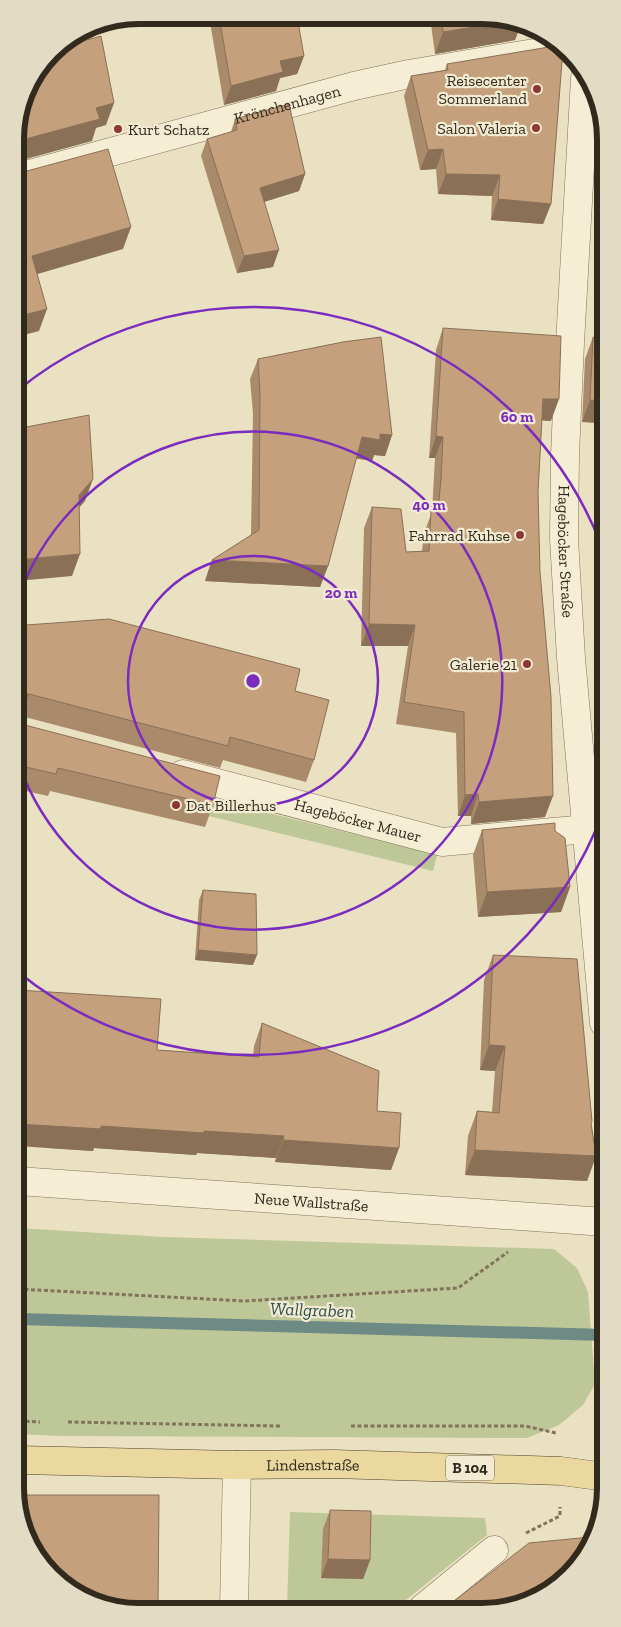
<svg xmlns="http://www.w3.org/2000/svg" width="621" height="1627" viewBox="0 0 621 1627" font-family="'Zilla Slab',serif">
<rect width="100%" height="100%" fill="#eae1c3"/>
<path fill="#bdc798" d="M213 799 437 855 433 871 209 816Z
M18 1228 164 1237 554 1249 577 1268 588 1292 595 1384 583 1405 559 1425 527 1438 60 1436 19 1434Z
M290 1512 485 1518 487 1535 396 1608 287 1609Z"/>
<g fill="none" stroke-linecap="round" stroke-linejoin="round">
<path stroke="#6d8a85" stroke-width="12" d="M19 1319 605 1335"/>
<defs>
<g id="street">
<path id="s1" d="M585 78 570 343 565 455 564 539 571 658 604 1023"/>
<path id="s2" d="M15 178 354 86 409 74 564 48"/>
<path id="s3" d="M183 774 442 842 587 829"/>
<path id="s4" d="M18 1181 605 1222"/>
<path d="M423 1608 494 1550"/>
<path d="M234 1609 237 1465"/>
</g>
<g id="primary">
<path id="s5" d="M19 1460 237 1465 334 1464 561 1471 606 1477"/>
</g>
</defs>
<use href="#street" stroke="#82735c" stroke-width="29"/>
<use href="#primary" stroke="#50412f" stroke-width="29"/>
<path stroke="#82735c" stroke-width="3" stroke-dasharray="4 2.5" stroke-linecap="butt" d="M18 1289 245 1301 458 1288 508 1252
M19 1421 40 1422
M68 1422 280 1426
M351 1426H525L556 1433
M526 1533 560 1516V1507"/>
<use href="#street" stroke="#f5eed5" stroke-width="28"/>
<use href="#primary" stroke="#ead89e" stroke-width="28"/>
</g>
<path fill="#a98a6b" d="M212 15 297 16 304 56 297 74 280 78 276 91 224 105 210 22Z
M430 17H506L518 32 515 40 435 54Z
M447 64 551 204 543 224 491 220 492 196 438 194 436 169 420 170 404 96 411 76 445 70Z
M235 119 305 174 299 191 264 202 273 267 237 273 201 156 207 139 231 132Z
M602 289 603 423 582 422 585 359 593 337 600 338Z
M443 328 551 421 542 420 538 492 545 817 471 824V816H458L456 733 396 724 408 646H361L364 528 372 507 406 552 422 551 424 533 432 512 435 458H429L436 350Z
M258 359 392 435 385 456 374 455 372 461 356 458 328 566 320 587 205 581 212 560 251 535 253 414 250 379Z
M17 595 26 625 295 691 314 760 306 782 223 760 220 768 21 716H17Z
M17 722 21 724 213 805 205 827 50 791 48 796 17 789Z
M482 830 555 831 570 887 561 912 478 917 473 855Z
M203 890 253 965 195 960 199 900Z
M493 955 591 1124 596 1156 587 1181 465 1175 468 1136 477 1111 492 1112 495 1071 480 1070 484 980Z
M262 1023 377 1111 399 1148 391 1170 275 1162 276 1158 197 1153 196 1155 94 1148 93 1151 48 1148 157 1050 253 1056 254 1046Z
M330 1510 370 1560 363 1579 321 1578 323 1529Z"/>
<path fill="#897057" d="M512 21 530 30 518 32 515 40 435 54 443 32Z
M304 56 297 74 280 78 276 91 224 105 231 86 280 61Z
M114 103 106 125 96 128 92 141 15 162V143L96 108Z
M443 149 436 169 420 170 428 150Z
M305 174 299 191 254 205 260 188Z
M446 174 500 175 492 196 438 194Z
M498 199 551 204 543 224 491 220Z
M131 227 123 249 24 278 32 256Z
M279 250 273 267 237 273 244 256Z
M47 309 39 331 16 337V317Z
M543 399H559L551 421 535 420Z
M590 400 603 401V423L582 422Z
M380 434 392 435 385 456 374 455 372 461 354 458 362 437Z
M436 436 443 437 435 458H429Z
M93 479 85 501 71 517 79 495Z
M80 554 72 576 17 581 16 560Z
M212 560 328 566 320 587 205 581Z
M369 624 415 625 408 646H361Z
M21 694H29L21 716H17V696Z
M478 794 471 816H458L465 795Z
M553 796 545 817 471 824 479 802Z
M570 887 561 912 478 917 487 892Z
M198 950 257 955 253 965 195 960Z
M489 1045 505 1046 495 1071 480 1070Z
M18 1124 101 1126 204 1131 284 1136 276 1158 197 1153 196 1155 94 1148 93 1151 18 1146Z
M283 1140 399 1148 391 1170 275 1162Z
M475 1150 596 1156 587 1181 465 1175Z
M328 1559 370 1560 363 1579 321 1578Z
M48 1571H58L56 1578 51 1576Z"/>
<path fill="#c4a07c" stroke="#897057" d="M219 16H297L304 56 280 61 283 72 231 86Z
M441 17H506L512 21 443 32Z
M80 31 83 41 101 36 114 103 96 108 100 119 18 141 15 143V130L28 84 57 46Z
M549 47 562 61 551 204 498 199 500 175 446 174 443 149 428 150 411 76 448 70 447 64Z
M289 104 305 174 260 188 279 250 244 256 207 139 237 130 235 119Z
M108 149 131 227 32 256 47 309 16 317 15 169 19 171H27Z
M443 328 561 336 559 399H543L538 492 540 572 551 697 553 796 479 802 478 794 465 795 464 712 404 702 415 625 369 624 372 507 401 509 406 552 429 551 431 511 438 512 441 479 443 437 436 436Z
M381 337 392 435 380 434V440L362 437 328 566 212 560 259 530 260 393 258 359 343 342Z
M593 337 603 338V401L590 400Z
M89 415 93 479 79 495 80 554 16 560V429Z
M17 595 24 597 26 625 109 619 300 669 295 691 329 700 314 760 230 737 228 746 29 694H21L17 696Z
M17 722 21 724 220 776 213 805 58 768 56 774 17 765Z
M555 823V831L565 838 570 887 487 892 482 830Z
M203 890 256 894 257 955 198 950Z
M17 891 26 895 17 916Z
M493 955 577 959 592 1121 591 1123 596 1156 475 1150 477 1111 499 1113 505 1046 489 1045Z
M18 990 161 999 157 1050 259 1057 262 1023 379 1071 377 1111 401 1113 399 1148 283 1140 284 1136 204 1131V1133L101 1126V1129L18 1124Z
M19 1495H159L158 1609 115 1610 57 1579 58 1571H48L19 1520Z
M330 1510 371 1511 370 1560 328 1559Z
M590 1537 580 1564 551 1591 514 1608H445L529 1543Z"/>
<g fill="none" stroke="#7b2cbf" stroke-width="2.5">
<circle cx="253" cy="681" r="125"/>
<path d="M17 602A249 249 0 1 1 18 762"/>
<path d="M603 812A374 374 0 0 1 18 972M18 390A374 374 0 0 1 602 547"/>
</g>
<g fill="#8c3731" stroke="#f2ebd2" stroke-width="2">
<circle cx="537" cy="89" r="5"/>
<circle cx="536" cy="128" r="5"/>
<circle cx="118" cy="129" r="5"/>
<circle cx="520" cy="535" r="5"/>
<circle cx="527" cy="664" r="5"/>
<circle cx="176" cy="805" r="5"/>
</g>
<g text-anchor="middle" stroke-width="4.5" stroke-linejoin="round" paint-order="stroke">
<rect fill="#f2ebd2" stroke="#6c6454" stroke-width="1" x="446" y="1455.5" width="48" height="25" rx="4"/>
<g font-size="15" font-weight="bold" fill="#332a1e">
<text x="470" y="1473">B 104</text>
</g>
<g font-size="16" fill="#332a1e" stroke="#f2ebd2" text-anchor="end">
<text x="527" y="86">Reisecenter<tspan x="527" dy="18">Sommerland</tspan></text>
<text x="526" y="134">Salon Valeria</text>
<text x="128" y="135" text-anchor="start">Kurt Schatz</text>
<text x="510" y="541">Fahrrad Kuhse</text>
<text x="517" y="670">Galerie 21</text>
<text x="186" y="811" text-anchor="start">Dat Billerhus</text>
</g>
<g font-size="16" fill="#332a1e" stroke="#f2ebd2">
<text dy="6" stroke="none"><textPath href="#s2" startOffset="282">Krönchenhagen</textPath></text>
<text dy="6" stroke="none"><textPath href="#s1" startOffset="474">Hageböcker Straße</textPath></text>
<text dy="6" stroke="none"><textPath href="#s3" startOffset="181">Hageböcker Mauer</textPath></text>
<text dy="6" stroke="none"><textPath href="#s4" startOffset="294">Neue Wallstraße</textPath></text>
<text dy="6" stroke="none"><textPath href="#s5" startOffset="294">Lindenstraße</textPath></text>
</g>
<g font-size="18" font-style="italic" fill="#2f5152" stroke="#f2ebd2">
<text transform="translate(312 1310) rotate(2)" y="6">Wallgraben</text>
</g>
</g>
<path d="M0 0H621V1627H0ZM139 24H482A115 115 0 0 1 597 139V1488A115 115 0 0 1 482 1603H139A115 115 0 0 1 24 1488V139A115 115 0 0 1 139 24Z" fill="#e3dcc4" fill-rule="evenodd"/>
<path fill="none" stroke="#332a1e" stroke-width="6" d="M139 24H482A115 115 0 0 1 597 139V1488A115 115 0 0 1 482 1603H139A115 115 0 0 1 24 1488V139A115 115 0 0 1 139 24Z"/>
<circle cx="253" cy="681" r="8" fill="#7b2cbf" stroke="#f2ebd2" stroke-width="2.5"/>
<g font-size="15" text-anchor="middle" font-weight="bold" fill="#7b2cbf" stroke="#f2ebd2" stroke-width="4.5" stroke-linejoin="round" paint-order="stroke">
<text x="517" y="422">60 m</text>
<text x="429" y="510">40 m</text>
<text x="341" y="598">20 m</text>
</g>
</svg>
